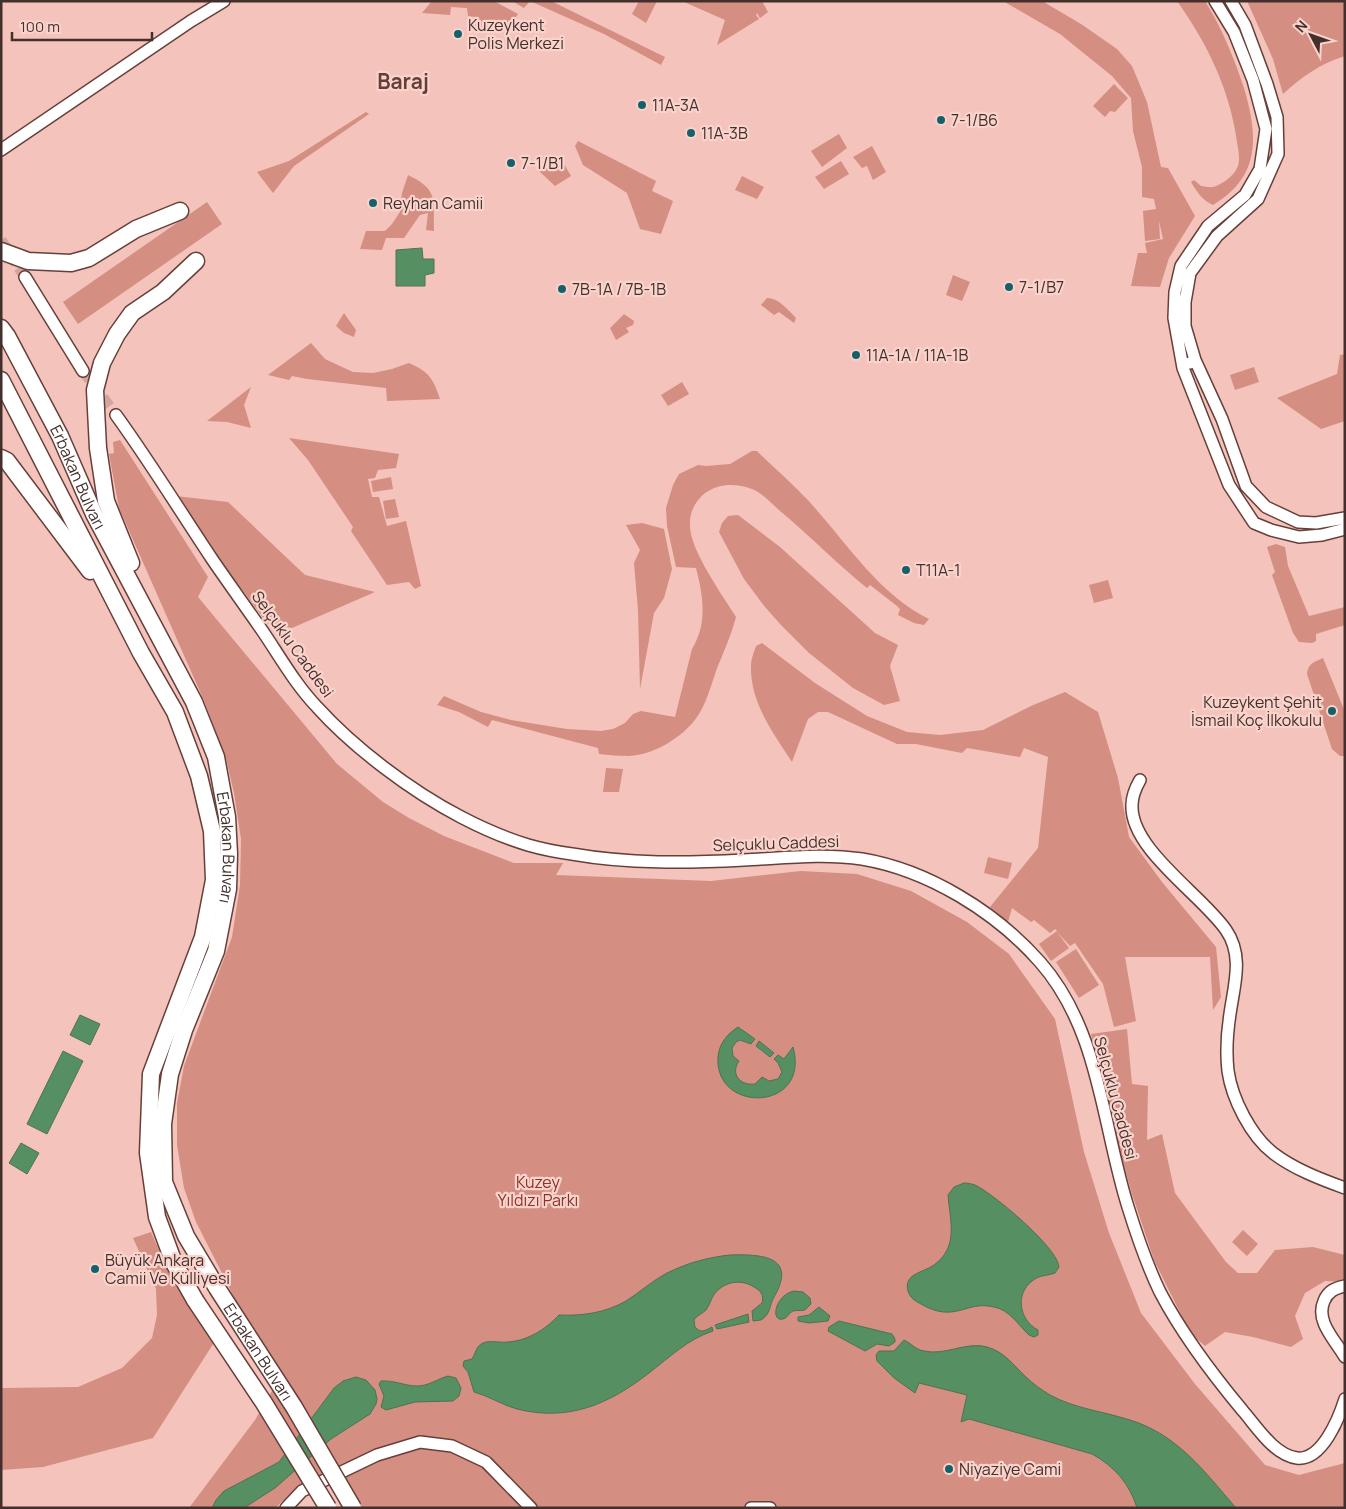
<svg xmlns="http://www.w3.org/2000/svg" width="1346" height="1509" viewBox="0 0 1346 1509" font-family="Manrope,sans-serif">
<rect width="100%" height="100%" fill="#f4c3bb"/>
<path fill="#d48e82" d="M432 1H494L518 14 507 30 496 31 475 26V17L468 16 467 8 451 7 450 15 422 13Z
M512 1H551L665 57 661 65 604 34 530 1 524 8Z
M639 1H657L646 23 632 14Z
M682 1H762L768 12 760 18 757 13 756 15 759 19 717 45 725 20Z
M1003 1H1042L1081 24 1117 49 1132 66 1147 102 1161 167 1168 168 1195 216 1169 258 1160 287 1131 286 1138 253H1147L1145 243 1163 239 1159 221 1160 239 1145 241 1143 211 1156 209 1154 199 1142 197V167L1133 131 1131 98 1112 76 1060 34Z
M1177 1H1205C1222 28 1234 58 1244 88 1258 135 1261 177 1213 205 1202 200 1197 192 1191 182L1194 180 1201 186C1205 187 1210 187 1213 187 1221 185 1234 176 1237 168 1241 160 1238 150 1237 142 1230 90 1207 43 1177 1Z
M1247 1H1345V56C1319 64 1302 77 1283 94L1273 59Z
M1114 84 1128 98 1115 112 1110 111 1105 117 1093 106Z
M366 112 369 114 294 166 273 193 257 172 289 161Z
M839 134 847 148 822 167 811 151Z
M578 141 656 181 652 191 673 201 661 234 640 229 627 193 583 165 575 146Z
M872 146 886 172 873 180 867 166 862 168 853 157Z
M553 161 559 167 564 164 571 176 555 186 539 171Z
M841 161 849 174 824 189 815 177Z
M408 175C439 190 433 199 434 231L426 230 428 213 420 215 404 238H386L382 250 360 249 366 231H385L392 224 400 212 402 193Z
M742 176 764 187 757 199 735 190Z
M207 202 222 224 78 324 63 302Z
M953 275 970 282 962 301 946 295Z
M767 298C779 298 788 310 796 318L794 323 779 312 774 315 761 305Z
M344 313 356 330 354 337 344 333 336 326Z
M624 314 634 321 633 325 626 328 629 332 616 340 610 328Z
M311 343 325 359 353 372 373 373 392 369 409 363C429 372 433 378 440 399L387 401 386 388 307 379 292 376 289 380 268 375Z
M1345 354V421L1321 429 1277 398 1337 374 1340 355Z
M1254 367 1259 382 1235 390 1230 375Z
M682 382 689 394 668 406 661 395Z
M251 387 244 405 251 428 227 422 207 421Z
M289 438 399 454 396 468 378 470 375 478 368 479 372 497H379L387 526 406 521 421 586 415 589 409 582 387 585 351 531 353 527 308 460Z
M120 440 208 577 198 597 337 764 383 802 409 818 444 836 514 863H563L556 875 711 881 801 871 857 874 911 891 967 922 1009 954 1055 1019 1084 1152 1109 1233 1141 1313 1195 1384 1265 1465 1299 1475 1345 1463V1508H358L335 1468 281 1502 276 1508H189L255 1420 280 1377 251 1336 228 1285 196 1222 184 1188 177 1145V1103L184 1066 232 937 240 885 241 839 234 793 226 759 205 703 119 508 109 454 114 453 113 442Z
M752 451H757C775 469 798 488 814 507 849 546 880 595 929 619L924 625 914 623 898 615 900 609 897 606 870 585 867 588C836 563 809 535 779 510 771 503 761 492 752 489 736 483 719 483 705 493 695 501 689 513 690 526 690 550 723 596 736 617 731 636 723 653 716 671 711 686 706 704 697 717 683 737 654 755 629 756 619 756 609 755 599 754L598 748 492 720 488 727 459 712 437 705 444 696 481 712 511 720 567 729 601 731 613 729 625 723 633 714 641 711 675 717 692 649C708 623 703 595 696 568L676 567 667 526 666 508 673 485 679 474 698 465 706 466 730 464Z
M391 477 393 489 373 492 371 481Z
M176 496 228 502 305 575 375 592 292 628 267 623 206 541Z
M395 499 399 517 386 519 383 501Z
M738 515 780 547 875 633 898 645 890 666 900 701 884 705 853 688 809 653 781 625 765 607 744 579 719 532 722 523 728 516Z
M642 523 664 529 672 569 664 598 654 613 640 689 638 610 634 563 640 550 626 525Z
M1276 544 1285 547 1288 566 1309 616 1345 607V625L1316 634V641L1312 643 1299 642 1293 633 1272 575 1275 572 1267 547Z
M1108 580 1113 598 1094 603 1089 585Z
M762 643 815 683 867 716 907 732 940 735 983 730 1031 706 1065 692 1098 712 1118 778 1129 837 1162 882 1216 947 1221 997 1213 1010 1210 957H1125L1136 1021 1114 1027 1103 984 1075 943 1070 946 1057 932 1069 948 1051 961 1039 944 1057 931 1055 929 1050 933 1034 920 1031 922 1012 908 1008 922 990 907 1038 848 1048 757 1024 748 1020 757 967 748 962 753 916 744H897L828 712H818L808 719 792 762C773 733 750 702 751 666 751 659 754 652 756 646Z
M1323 658 1345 712V756H1340L1332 749 1307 674C1308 663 1314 662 1323 658Z
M606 768 623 769 619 792H603Z
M988 857 1012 863 1008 879 984 873Z
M1076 949 1099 985 1079 998 1056 962Z
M1127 1029 1132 1084 1148 1086 1147 1140 1162 1134 1175 1193 1226 1262 1238 1273H1257L1275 1250 1313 1247 1345 1255V1282L1325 1281 1305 1293 1295 1316 1303 1339 1291 1347 1253 1337 1225 1332 1205 1346 1190 1333 1154 1260 1132 1194 1114 1131 1091 1034Z
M1243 1230 1258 1244 1247 1256 1232 1242Z
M151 1232 170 1275 215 1341 153 1438 43 1467 1 1470V1388L78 1387 122 1368 152 1338 157 1315 156 1289 133 1238Z"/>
<path fill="#568f62" stroke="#507252" d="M422 248 423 259H434V273L425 275V286H396V250Z
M80 1015 100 1024 90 1045 70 1035Z
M738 1027 755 1039 751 1044 740 1040 736 1042 732 1048 733 1056 739 1061C730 1074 740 1086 755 1084L762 1077 769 1081 778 1079 782 1072 778 1063 774 1059 778 1055 784 1059 793 1047C811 1112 714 1114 718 1057 719 1044 727 1034 738 1027Z
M759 1041 774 1053 770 1057 756 1046Z
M63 1051 83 1061 47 1134 27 1124Z
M21 1143 39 1153 27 1174 9 1163Z
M964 1183C968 1183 972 1184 975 1185 994 1194 1058 1248 1059 1267L1055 1273C1047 1276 1039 1275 1032 1281 1015 1294 1019 1320 1038 1330V1335L1034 1337 1029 1335C1018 1325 1010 1310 994 1307 966 1300 955 1324 921 1304 915 1301 910 1298 908 1291 906 1284 908 1279 914 1275 921 1271 928 1269 934 1265 959 1247 950 1221 948 1195L954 1187Z
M730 1255C761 1254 798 1256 774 1297 769 1306 771 1314 761 1320L753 1321 752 1311 762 1303C764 1295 761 1291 754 1287 740 1278 722 1282 713 1296 711 1300 709 1306 706 1310 702 1314 697 1315 694 1320L695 1327C701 1334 706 1330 712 1327L713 1331C688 1339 670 1357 649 1373 609 1404 569 1422 517 1409 502 1405 489 1396 474 1392L468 1372 463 1366 464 1361 472 1359C476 1353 476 1346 483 1343 490 1340 500 1343 507 1342 527 1341 545 1330 559 1315 582 1316 605 1313 626 1301 640 1292 652 1281 667 1273 687 1263 709 1257 730 1255Z
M794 1291 803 1292 810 1298 811 1304 805 1310C801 1311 797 1310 793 1311 788 1313 788 1318 783 1319 770 1322 775 1295 794 1291Z
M819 1307 830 1316 828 1321 809 1323 798 1321V1317L809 1315Z
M748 1314 749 1322 717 1329 715 1325Z
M839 1321 892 1334 895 1339V1342L889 1346 877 1344 865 1351 828 1331 829 1327Z
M904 1340C911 1343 916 1350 924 1351 945 1356 967 1341 987 1347 1005 1352 1013 1365 1026 1377 1033 1384 1042 1390 1050 1395 1076 1409 1102 1411 1130 1420 1178 1435 1204 1471 1236 1508H1137C1130 1484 1114 1466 1092 1454L969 1419 961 1422 967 1395 919 1383 915 1393 894 1378 877 1361 876 1355 879 1351H894Z
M448 1376 456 1378 461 1388 459 1396 453 1401 415 1402 386 1410 381 1407 384 1396 379 1384 381 1381C394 1380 405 1386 417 1386 429 1386 437 1379 448 1376Z
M356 1377 366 1380 375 1390 377 1399 376 1404 370 1414 331 1439 275 1488 244 1508H212L216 1500 224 1491 279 1462 334 1388 343 1381Z"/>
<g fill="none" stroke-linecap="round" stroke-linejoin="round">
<path stroke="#d1a69e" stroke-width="11" stroke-dasharray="11 5.5" stroke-linecap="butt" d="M1 240 25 277
M83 371 116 415"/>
<defs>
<path id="minor" d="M1215 1 1234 32 1253 80 1266 129 1260 169 1245 195 1208 226 1181 266 1175 292 1174 318 1183 368 1229 485 1254 523 1271 530 1299 537 1322 535 1345 529
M1 150 191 21 224 1
M25 277 83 371
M1195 360 1185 326V302L1190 273 1217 236 1258 199 1278 154 1277 117 1267 84 1245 25 1231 1
M1190 363 1195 360 1222 419 1246 486 1266 507 1298 522 1316 523 1345 518
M116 415C150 462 180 511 212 559 227 581 243 603 259 626 278 653 294 683 317 707 354 748 411 791 461 817 482 828 505 838 528 845 542 849 557 852 572 854 629 864 687 863 744 860 784 858 823 853 862 859 928 870 996 912 1040 962 1100 1030 1102 1125 1128 1207 1137 1236 1147 1265 1160 1292 1182 1334 1213 1375 1243 1411 1257 1427 1274 1455 1297 1458 1322 1461 1339 1418 1345 1399
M1140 780C1136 787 1132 796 1132 805 1130 849 1202 895 1226 930 1244 956 1234 985 1230 1014 1227 1033 1226 1053 1228 1071 1232 1099 1251 1136 1273 1153 1294 1169 1320 1179 1345 1188
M1345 1286C1335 1288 1328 1291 1324 1301 1315 1321 1335 1340 1345 1357
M286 1508 302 1491 377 1455 420 1442 452 1446 486 1462 531 1508
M751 1508H770"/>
<g id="highway">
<path d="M1 251 28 261 71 263 89 258 136 229 180 211"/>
<path id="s1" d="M1 328 7 336 60 436 94 514 194 702 216 757 227 817 229 854 228 889 216 951 184 1030 170 1074 163 1124 164 1182 186 1236 217 1288"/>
<path d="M1 380 141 653 175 712 199 776 212 831 214 880 203 937 151 1074 148 1153 157 1217 174 1263 195 1300"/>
<path d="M1 458 7 461 90 571"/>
<path d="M131 563 106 501 98 448 95 390 102 363 117 334 132 313 163 292 196 261"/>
</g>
</defs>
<use href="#minor" stroke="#673f39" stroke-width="14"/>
<use href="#highway" stroke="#673f39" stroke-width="19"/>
<use href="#minor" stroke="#fff" stroke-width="11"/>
<use href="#highway" stroke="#fff" stroke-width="16"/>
<defs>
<g id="highway-bridge">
<path id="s2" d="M217 1288 294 1407 353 1508"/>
<path d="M195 1300 264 1403 328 1508"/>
</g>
</defs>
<use href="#highway-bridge" stroke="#673f39" stroke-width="19" stroke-linecap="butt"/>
<use href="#highway-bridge" stroke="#fff" stroke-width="16"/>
</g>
<g fill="#14616c" stroke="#fad3cc" stroke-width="2">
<circle cx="458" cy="34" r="5"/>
<circle cx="642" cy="105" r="5"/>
<circle cx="941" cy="120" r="5"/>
<circle cx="691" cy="133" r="5"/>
<circle cx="511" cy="163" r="5"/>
<circle cx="373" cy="203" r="5"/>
<circle cx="1009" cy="287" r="5"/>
<circle cx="562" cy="289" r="5"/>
<circle cx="856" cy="355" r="5"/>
<circle cx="906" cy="570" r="5"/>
<circle cx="1332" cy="711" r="5"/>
<circle cx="95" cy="1269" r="5"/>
<circle cx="949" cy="1469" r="5"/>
</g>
<g text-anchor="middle" stroke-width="4.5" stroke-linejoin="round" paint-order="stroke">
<g font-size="16" fill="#43302c" stroke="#fad3cc" text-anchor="start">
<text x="468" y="31">Kuzeykent<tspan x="468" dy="18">Polis Merkezi</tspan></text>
<text x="652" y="111">11A-3A</text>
<text x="951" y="126">7-1/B6</text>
<text x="701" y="139">11A-3B</text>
<text x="521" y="169">7-1/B1</text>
<text x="383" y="209">Reyhan Camii</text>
<text x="1019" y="293">7-1/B7</text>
<text x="572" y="295">7B-1A / 7B-1B</text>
<text x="866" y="361">11A-1A / 11A-1B</text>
<text x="916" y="576">T11A-1</text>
<text x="1322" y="708" text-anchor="end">Kuzeykent Şehit<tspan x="1322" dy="18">İsmail Koç İlkokulu</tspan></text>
<text x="105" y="1266">Büyük Ankara<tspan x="105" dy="18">Camii Ve Külliyesi</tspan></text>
<text x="959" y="1475">Niyaziye Cami</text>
</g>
<g font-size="16" fill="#43302c" stroke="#fad3cc">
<text dy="6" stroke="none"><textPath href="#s1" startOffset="168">Erbakan Bulvarı</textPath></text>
<text transform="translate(293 644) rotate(54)" y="6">Selçuklu Caddesi</text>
<text transform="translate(776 843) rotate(-2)" y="6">Selçuklu Caddesi</text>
<text dy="6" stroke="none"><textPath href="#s1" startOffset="572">Erbakan Bulvarı</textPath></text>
<text transform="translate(1116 1098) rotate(75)" y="6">Selçuklu Caddesi</text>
<text dy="6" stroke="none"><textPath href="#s2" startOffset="76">Erbakan Bulvarı</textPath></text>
</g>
<g font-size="16" fill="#8a3328" stroke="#fad3cc">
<text x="538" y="1188">Kuzey<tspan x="538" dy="18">Yıldızı Parkı</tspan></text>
</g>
<g font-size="21" font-weight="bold" fill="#653e38" stroke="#fad3cc">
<text x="403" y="89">Baraj</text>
</g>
</g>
<rect width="1346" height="1509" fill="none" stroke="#43302c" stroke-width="5"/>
<g transform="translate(1311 35) rotate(311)" stroke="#fad3cc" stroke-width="4" paint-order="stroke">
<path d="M0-4L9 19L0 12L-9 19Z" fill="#43302c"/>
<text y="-8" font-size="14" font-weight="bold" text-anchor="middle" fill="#43302c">N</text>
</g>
<path d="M12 32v8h140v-8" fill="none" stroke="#43302c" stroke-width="2.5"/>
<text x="20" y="32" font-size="15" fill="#43302c" stroke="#fad3cc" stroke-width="4" paint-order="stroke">100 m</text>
</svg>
